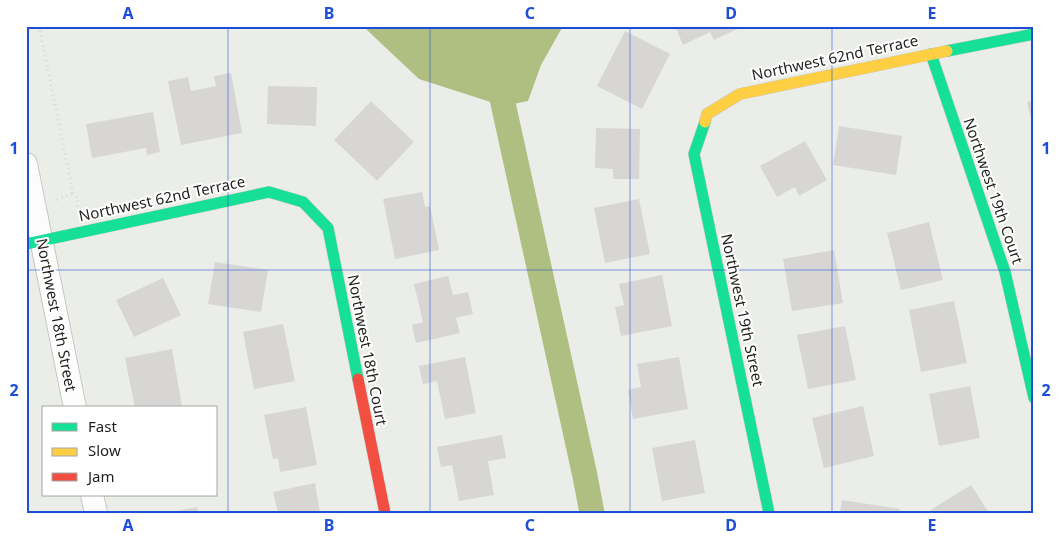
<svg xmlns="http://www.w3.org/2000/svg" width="1060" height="539" viewBox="0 0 1060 539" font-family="'Noto Sans',sans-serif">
<rect width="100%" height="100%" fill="#ebede8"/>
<path fill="#aebf81" d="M365 26H563L541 65 528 101 503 106 419 79 367 30Z"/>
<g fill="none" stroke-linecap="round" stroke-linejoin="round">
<path stroke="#aebf81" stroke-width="25" d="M486 26 585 476 592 513"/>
</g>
<path fill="#d7d6d5" d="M675 26H738L739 28 714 40 710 32 683 45Z
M625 31 670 54 642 109 597 86Z
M231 73 242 133 181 145 168 81 188 77 191 91 216 86 214 76Z
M268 86 317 87 316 126 267 124Z
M371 101 414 142 377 181 334 140Z
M1034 101V125H1033L1027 102Z
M153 112 160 152 147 155 146 148 92 158 86 124Z
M839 126 902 136 896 175 833 165Z
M596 128 640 129 639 179H613V169L595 168Z
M805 141 827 180 799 196 795 187 777 197 760 166Z
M422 192 425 207 430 206 439 250 395 259 383 199Z
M639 199 650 254 605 263 594 208Z
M929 222 943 280 901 290 887 233Z
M834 250 843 303 792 311 783 259Z
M215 262 268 270 261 312 208 304Z
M662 275 672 326 621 336 615 307 624 305 619 284Z
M448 276 453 295 468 292 473 314 456 318 460 333 416 343 412 325 423 322 414 284Z
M163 278 181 315 134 337 116 300Z
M954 301 967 363 921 372 909 310Z
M283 324 295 381 254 389 243 332Z
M845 326 856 380 808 389 797 335Z
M172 349 182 406 174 408H135L125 358Z
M465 357 476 413 445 419 437 381 423 384 419 366Z
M679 357 688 409 633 419 628 390 641 387 637 364Z
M970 386 980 438 939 446 929 394Z
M863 406 874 456 824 468 812 418Z
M306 407 317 465 280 472 278 458 273 459 264 415Z
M502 435 506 458 488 461 494 495 459 501 452 465 441 467 437 447Z
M695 440 705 493 662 501 652 448Z
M315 483 320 513H278L273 492Z
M971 485 989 513H926Z
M842 500 900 509 899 513H840Z
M197 507 198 513H171V512Z"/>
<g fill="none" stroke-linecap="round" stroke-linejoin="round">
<defs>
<path id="street" d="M26 164 75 408
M92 495 96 513"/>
<path id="fast" d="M947 51 1034 34
M931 54 1005 272 1034 398
M705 122 694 154 769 513
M26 244 269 192 303 202 328 228 358 379"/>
<path id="slow" d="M705 122 707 114 740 94 947 51"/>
<path id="jam" d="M358 379 385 513"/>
</defs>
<use href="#street" stroke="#c6c7c4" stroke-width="24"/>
<use href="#fast" stroke="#c6c7c4" stroke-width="12"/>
<use href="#slow" stroke="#c6c7c4" stroke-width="12"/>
<use href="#jam" stroke="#c6c7c4" stroke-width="12"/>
<path stroke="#d7d8d6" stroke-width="3" stroke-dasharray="1 4" stroke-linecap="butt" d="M39 26 73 193 78 198 77 207
M57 200 73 193"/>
<use href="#street" stroke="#fcfcfc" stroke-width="22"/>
<use href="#fast" stroke="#16e098" stroke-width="11"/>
<use href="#slow" stroke="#ffcf43" stroke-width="11"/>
<use href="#jam" stroke="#f24e42" stroke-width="11"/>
</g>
<path fill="none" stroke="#1d4ed8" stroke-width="1" stroke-opacity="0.55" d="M228 26V513M430 26V513M630 26V513M832 26V513M26 270H1034"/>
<g text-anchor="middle" stroke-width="4" stroke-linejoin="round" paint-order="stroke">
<g font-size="15" fill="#1f201d" stroke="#fff">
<text transform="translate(835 58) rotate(-12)" y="5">Northwest 62nd Terrace</text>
<text transform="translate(993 191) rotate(71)" y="5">Northwest 19th Court</text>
<text transform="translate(162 199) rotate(-12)" y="5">Northwest 62nd Terrace</text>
<text transform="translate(742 310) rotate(78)" y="5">Northwest 19th Street</text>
<text transform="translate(56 315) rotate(79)" y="5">Northwest 18th Street</text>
<text transform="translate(367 350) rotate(79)" y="5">Northwest 18th Court</text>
</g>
</g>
<rect width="1060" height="539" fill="none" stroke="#ffffff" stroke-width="55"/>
<rect x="42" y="406" width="175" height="90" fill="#ffffff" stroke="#a5a6a5"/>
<rect x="52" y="423" width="25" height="8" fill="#16e098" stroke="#a5a6a5"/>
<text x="88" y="432" font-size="15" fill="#1f201d">Fast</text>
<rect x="52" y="448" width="25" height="8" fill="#ffcf43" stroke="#a5a6a5"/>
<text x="88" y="456" font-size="15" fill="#1f201d">Slow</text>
<rect x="52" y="473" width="25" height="8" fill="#f24e42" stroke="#a5a6a5"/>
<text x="88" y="482" font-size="15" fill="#1f201d">Jam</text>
<rect x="28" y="28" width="1004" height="484" fill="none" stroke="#1d4ed8" stroke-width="2"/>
<g font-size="16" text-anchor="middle" font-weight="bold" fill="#1d4ed8">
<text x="128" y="19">A</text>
<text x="329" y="19">B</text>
<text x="530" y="19">C</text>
<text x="731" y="19">D</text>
<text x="932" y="19">E</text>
<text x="14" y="154">1</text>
<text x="1046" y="154">1</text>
<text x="14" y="396">2</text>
<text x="1046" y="396">2</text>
<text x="128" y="531">A</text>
<text x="329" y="531">B</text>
<text x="530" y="531">C</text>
<text x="731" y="531">D</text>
<text x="932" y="531">E</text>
</g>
</svg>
